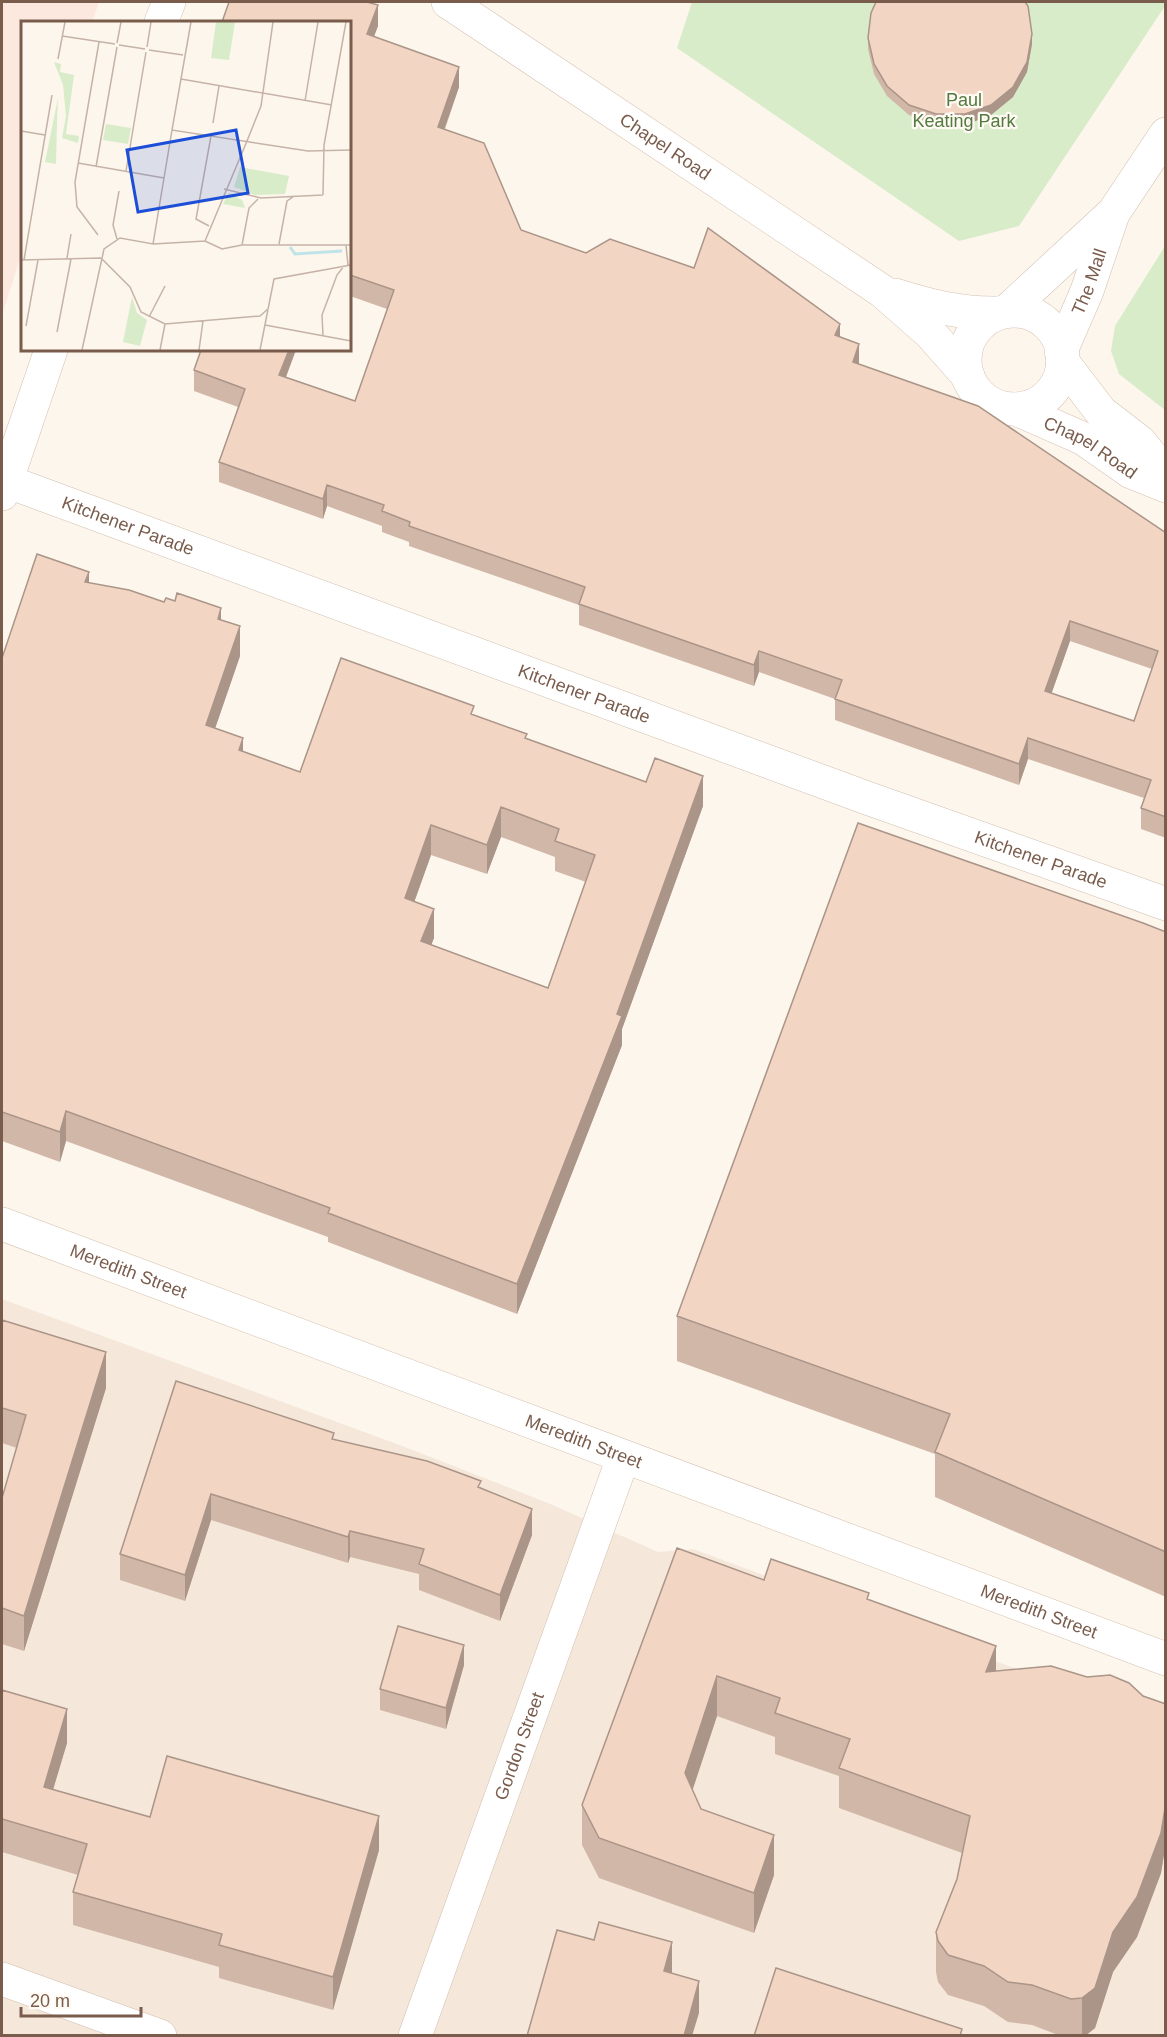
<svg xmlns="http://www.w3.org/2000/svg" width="1167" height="2037" viewBox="0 0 1167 2037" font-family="Arial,sans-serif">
<rect width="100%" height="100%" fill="#fdf6ec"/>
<path fill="#f5e8da" d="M2 1299 405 1447 548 1503 658 1552 693 1549 1165 1724V2035H2Z"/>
<path fill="#fde8e0" d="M2 2H99L92 22H22V252L2 315Z"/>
<path fill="#d8ecc9" d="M692 2H1165V6L1019 226 959 241 677 48Z
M1165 246V410L1119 374 1111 351 1115 326Z"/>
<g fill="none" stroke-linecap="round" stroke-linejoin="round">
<defs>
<g id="street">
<path d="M1007 311 1114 212 1166 134"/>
<path id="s1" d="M1061 351 1087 291 1112 217"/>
<path id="s2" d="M6 481 867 798 1166 904"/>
<path d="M2 1979 160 2036"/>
<path id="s3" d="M415 2036 623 1458"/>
</g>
<g id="secondary">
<path id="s4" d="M448 2 882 291 930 333 968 376"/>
<path d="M161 22 169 2"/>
<path d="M895 295C930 306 961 314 999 313"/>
<circle cx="1014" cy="360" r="49"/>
<path d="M1062 361 1101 412 1140 442 1166 475"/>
<path id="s5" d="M1016 409 1084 439 1131 472 1166 486"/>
<path d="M2 494 51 350"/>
<path id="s6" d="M2 1224 1166 1659"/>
</g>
</defs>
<use href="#street" stroke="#d1beb0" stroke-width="34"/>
<use href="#secondary" stroke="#d6c0b0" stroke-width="34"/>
<use href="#street" stroke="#fff" stroke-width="33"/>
<use href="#secondary" stroke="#fff" stroke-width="33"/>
</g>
<path fill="#d1b7a8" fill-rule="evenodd" d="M350 22 378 26 374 36 459 87 445 129 521 230 586 253 840 337 859 364 1166 533V838L1141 829V808L1144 798 1028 759 1019 785 835 720V699L759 672 754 686 579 625V605L409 546V542L382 532V526L327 506 323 519 219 482V462L238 407 194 391V370L286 377 355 401 387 309 350 296ZM1070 641 1152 669 1134 721 1051 694Z
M868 38 1032 44 1027 72 1013 97 991 115 965 125H936L909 115 887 96 874 74 868 49Z
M89 583 221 620 240 656 215 728 243 752 300 772 474 715 527 739 703 806 622 1029V1045L517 1314 328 1242V1237L66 1141 60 1162 2 1141V658ZM501 837 555 857V871L586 882 548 988 431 945 434 938 414 902 431 855 487 874Z
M1166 932V1597L935 1497V1454L677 1361V1316Z
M2 1320 106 1388 24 1651 2 1644V1498L17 1448 2 1443Z
M176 1381 334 1440 481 1488 532 1535 500 1621 419 1590V1574L350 1557 348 1563 211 1520 185 1601 120 1580V1554Z
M764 1580 869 1600 996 1671 1143 1696 1166 1704V1842L1161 1873 1137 1937 1113 1972 1095 2028 1085 2036H1061L1032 2025 1008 2022 984 2006 948 1995 938 1982 936 1972V1932L957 1879 962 1853 839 1808V1776L775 1754V1737L717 1716 692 1790 701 1809 774 1875 754 1933 599 1878 582 1845V1805Z
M464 1665 446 1729 380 1710V1689Z
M2 1690 67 1743 53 1789 150 1817 379 1850 333 2010 219 1978V1967L73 1925V1892L78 1875 2 1852Z"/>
<path fill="#aa9588" d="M378 5V26L367 55V34Z
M1032 34V44L1027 72 1013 97 991 115 965 125V114Z
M459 67V87L438 147V127Z
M840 324V344L835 335Z
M859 344V365L853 362Z
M289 350H296L279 396V375Z
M327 485V506L323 519V499Z
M89 572V601L85 582Z
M221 608V638L218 619Z
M1070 621V641L1045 712V691Z
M240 626V656L206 755V725Z
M759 651V672L754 686V665Z
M243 738V768L239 750Z
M1028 738V759L1019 785V764Z
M703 776V806L622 1029V1045L517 1314V1284L617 1014Z
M501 807V837L487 874V845Z
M431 825V855L405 928V898Z
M434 909V938L421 971V941Z
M66 1111V1141L60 1162V1132Z
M106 1352V1388L24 1651V1616Z
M211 1494V1520L185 1601V1575Z
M532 1509V1535L500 1621V1595Z
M350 1531V1557L348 1563V1537Z
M464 1645V1665L446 1729V1708Z
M996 1646V1686L986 1672Z
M717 1676V1716L685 1813V1773Z
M67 1709V1743L44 1820V1787Z
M1166 1802V1842L1161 1873 1137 1937 1113 1972 1095 2028 1085 2036H1082V1998L1113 1932Z
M379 1816V1850L333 2010V1977Z
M774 1835V1875L754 1933V1893Z
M672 1942V1974L664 1971Z
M699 1981V2013L692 2036H684Z"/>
<path fill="#f3d5c3" stroke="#aa9588" stroke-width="1.5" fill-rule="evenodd" d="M229 2H367L378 5 367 34 459 67 438 127 484 143 521 230 586 253 610 239 694 268 708 228 840 324 835 335 859 344 853 362 978 406 1166 533V817L1141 808 1151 780 1028 738 1019 764 835 699 842 680 759 651 754 665 579 604 585 587 409 526 410 522 382 511 384 505 327 485 323 499 219 462 245 389 194 370 201 350H289L279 375 355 401 394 290 350 275V22H222ZM1070 621 1158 651 1134 721 1045 691Z
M876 2H1025L1028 6 1032 34 1027 62 1013 87 991 105 965 114H936L909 105 887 86 874 64 868 38 871 13Z
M37 554 89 572 85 582 129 590 164 602 166 598 175 601 177 593 221 608 218 619 240 626 206 725 243 738 239 750 300 772 341 658 474 706 471 714 527 734 525 738 646 782 655 758 703 776 617 1014 622 1016 517 1284 328 1213 330 1208 66 1111 60 1132 2 1112V658ZM501 807 559 829 555 841 595 855 548 988 421 941 434 909 405 898 431 825 487 845Z
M858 823 1143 923 1166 932V1552L935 1452 950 1414 677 1316Z
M2 1320 106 1352 24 1616 2 1608V1498L26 1415 2 1408Z
M176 1381 334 1433 332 1439 427 1461 481 1481 478 1487 532 1509 500 1595 419 1564 424 1549 350 1531 348 1537 211 1494 185 1575 120 1554Z
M677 1548 764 1580 771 1559 869 1593 867 1599 996 1646 986 1672 1051 1666 1087 1677 1110 1675 1129 1683 1143 1696 1166 1704V1802L1161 1833 1137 1897 1113 1932 1095 1988 1082 1998 1071 1999 1032 1985 1008 1982 984 1966 948 1955 938 1941 936 1932 957 1879 970 1816 839 1768 850 1739 775 1713 780 1698 717 1676 685 1773 701 1809 774 1835 754 1893 599 1838 582 1805Z
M398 1626 464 1645 446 1708 380 1689Z
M2 1690 67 1709 44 1787 150 1817 167 1756 379 1816 333 1977 219 1945 222 1934 73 1892 87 1844 2 1819Z
M599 1922 672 1942 664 1971 699 1981 684 2036H527L557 1930 594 1940Z
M776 1968 962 2029 960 2036H754Z"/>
<g text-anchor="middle" stroke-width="4.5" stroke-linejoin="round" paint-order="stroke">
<g font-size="18" fill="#537a41" stroke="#fffaf3">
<text x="964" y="106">Paul<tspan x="964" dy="21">Keating Park</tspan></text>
</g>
<g font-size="18" fill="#7a5c4d" stroke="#fffaf3">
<text dy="6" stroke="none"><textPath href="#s4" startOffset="261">Chapel Road</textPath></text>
<text dy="6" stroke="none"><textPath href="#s1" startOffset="75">The Mall</textPath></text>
<text dy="6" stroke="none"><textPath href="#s5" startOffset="84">Chapel Road</textPath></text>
<text dy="6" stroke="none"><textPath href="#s2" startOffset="130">Kitchener Parade</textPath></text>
<text dy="6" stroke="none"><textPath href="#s2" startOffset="616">Kitchener Parade</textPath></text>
<text dy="6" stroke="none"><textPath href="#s2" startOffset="1102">Kitchener Parade</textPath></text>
<text dy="6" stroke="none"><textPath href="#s6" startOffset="135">Meredith Street</textPath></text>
<text dy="6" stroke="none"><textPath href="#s6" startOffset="621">Meredith Street</textPath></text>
<text dy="6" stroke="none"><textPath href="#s6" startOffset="1107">Meredith Street</textPath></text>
<text dy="6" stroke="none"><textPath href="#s3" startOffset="308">Gordon Street</textPath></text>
</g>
</g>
<g transform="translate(21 21)">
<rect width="330" height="330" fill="#fdf6ec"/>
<path d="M195 1H214L208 39 190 37ZM33 41 40 43 39 51 53 54 45 113 58 115 57 122 41 117 45 95 42 64ZM37 77 36 102 35 143 24 141ZM85 103 110 107 107 123 82 119ZM219 146 268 155 264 173 234 174 213 166ZM208 172 221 179 224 187 202 183ZM111 276 116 292 126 299 119 325 102 321Z" fill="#d8ecc9"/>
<path fill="none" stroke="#bfe3e8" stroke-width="3" d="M269 226 274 233 321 230"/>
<path fill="none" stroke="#c5b3a7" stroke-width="1.5" d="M41 15 94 23M96 22 100 1M98 24 124 28M126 26 130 1M128 29 162 34M37 38 44 1M160 58 311 84M284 80 297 1M192 102 198 65M151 109 170 1M0 110 24 114M226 120 240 85 252 1M57 142 143 157M75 146 96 26M105 150 125 31M203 168 240 177 302 174M302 174 303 124 325 1M188 205 175 198 190 115M77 214 56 186 54 161 78 21M96 218 92 204 98 170M184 220 226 120M184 220 201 228 221 224M132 223 184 220M258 223 266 180 272 176M221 224H330M221 224 228 187 237 178M325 224 327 244M46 237 50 213M80 237 109 266 120 291 144 303 239 295 248 287M0 239 80 237M3 239 31 74M128 296 144 265M244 304 330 320M5 305 17 239M36 311 50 238M302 314 301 294 316 254 323 245M61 329 83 228 99 217 132 223 151 109 287 130 330 129M139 329 144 303M178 329 182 300M239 329 253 258 330 244"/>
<path fill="#1d4ed8" fill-opacity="0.15" stroke="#1d4ed8" stroke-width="3" d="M215 109 227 172 117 191 106 129Z"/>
<rect width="330" height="330" fill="none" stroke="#7a5c4d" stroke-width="3"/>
</g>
<rect width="1167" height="2037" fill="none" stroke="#7a5c4d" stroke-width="6"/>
<path d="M21 2007v9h120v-9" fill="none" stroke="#7a5c4d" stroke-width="3"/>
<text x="30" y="2007" font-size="18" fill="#7a5c4d" stroke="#fffaf3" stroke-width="4.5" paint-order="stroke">20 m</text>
</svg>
